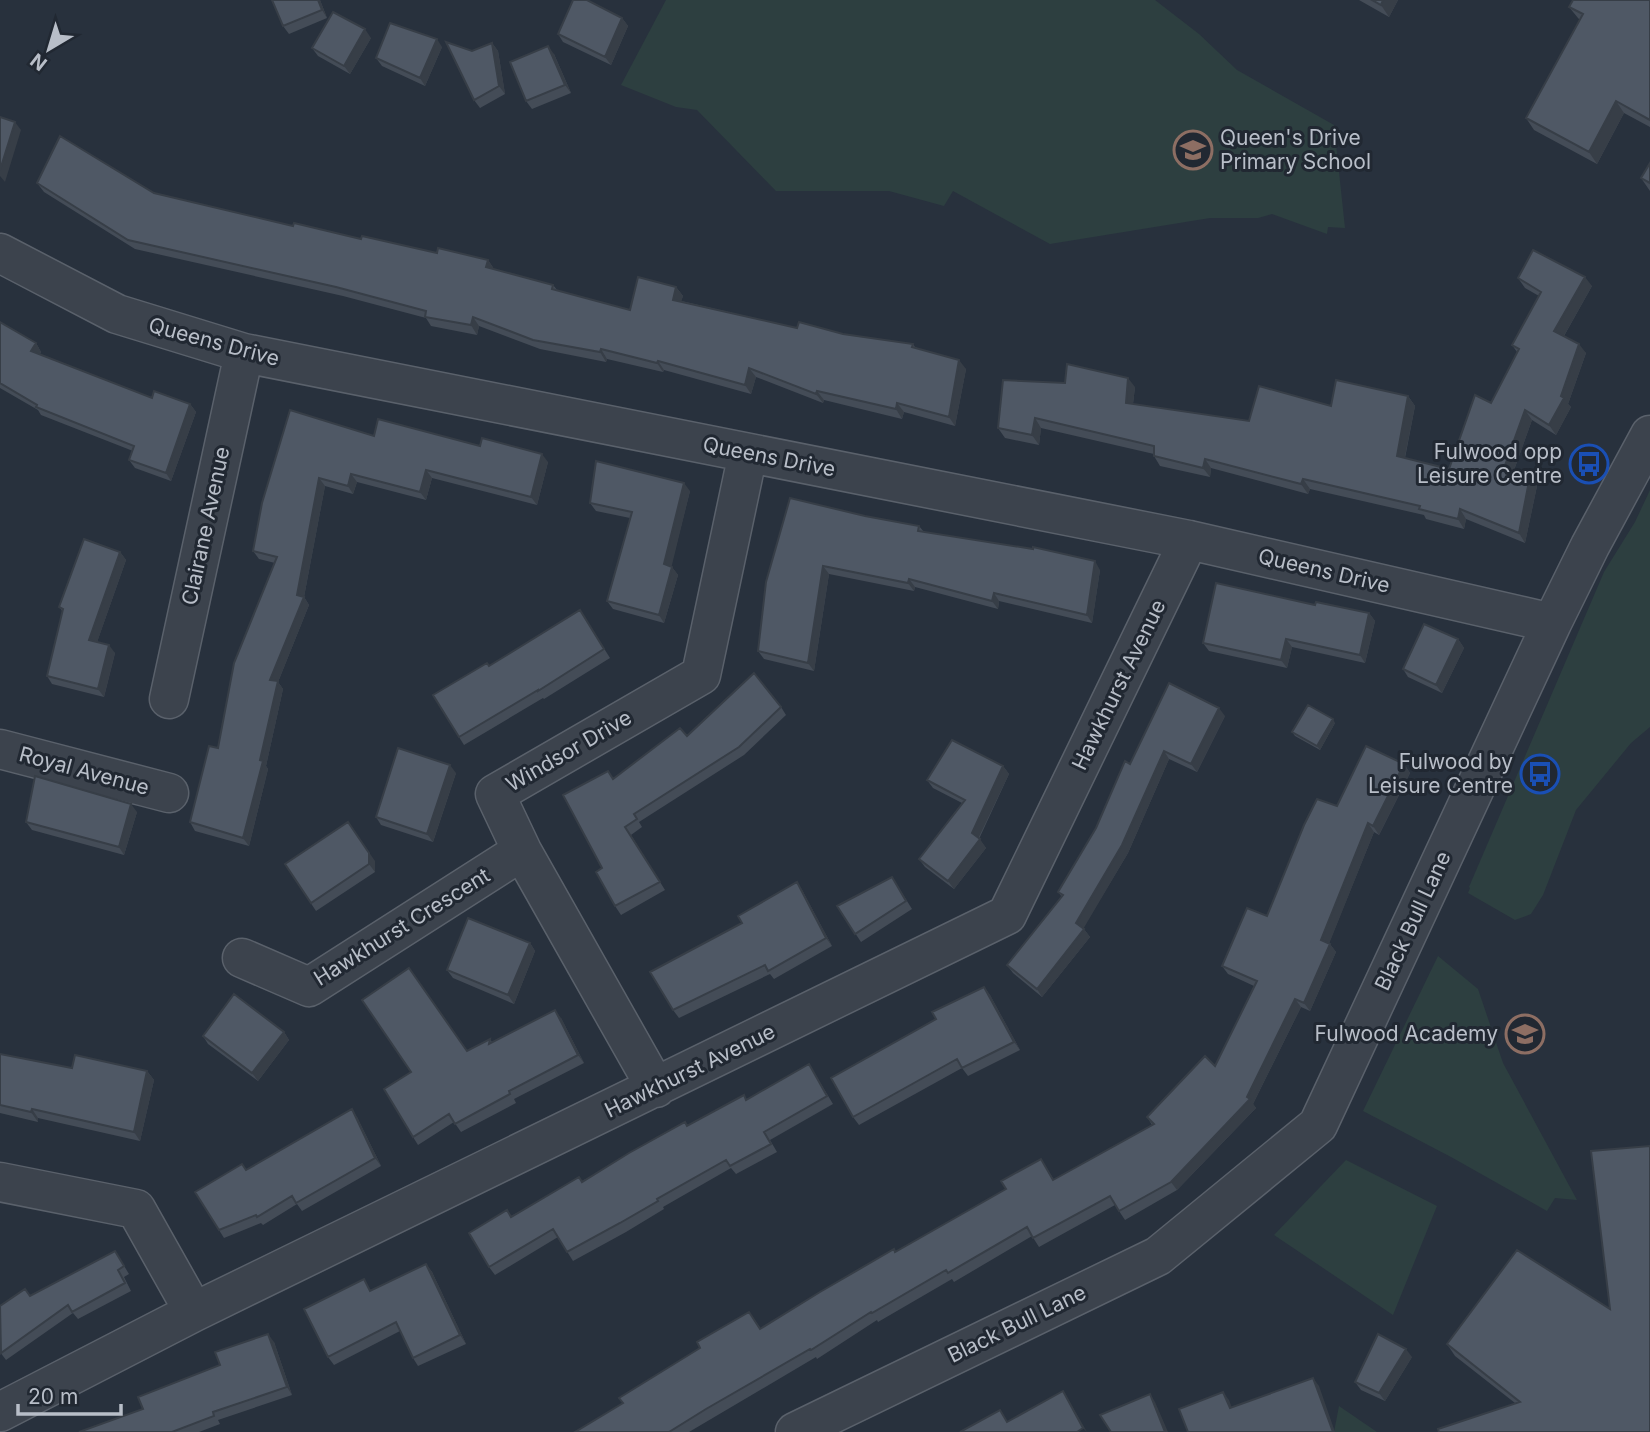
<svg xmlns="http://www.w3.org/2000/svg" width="1650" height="1432" viewBox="0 0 1650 1432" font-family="Inter,sans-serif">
<rect width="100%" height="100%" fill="#28313d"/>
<path fill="#2d3f40" d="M666 0H1155L1199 34 1237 70 1334 125 1345 228 1328 227 1327 234 1272 214 1258 218H1210L1050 244 953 191 944 206 889 191H776L697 110 676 107 621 85Z
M1650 490V727L1631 743 1576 810 1543 895 1531 914 1515 920 1468 893 1470 888 1469 887 1604 572 1635 522Z
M1438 956 1478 989 1503 1063 1577 1200 1555 1198 1547 1211 1451 1157 1363 1111Z
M1346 1160 1437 1206 1393 1315 1274 1235Z
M1339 1406 1377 1432H1334Z"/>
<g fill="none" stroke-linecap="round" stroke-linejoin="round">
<defs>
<path id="minor" d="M0 253 117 314 244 353 1189 540 1552 623
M169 699 244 353
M0 749 169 793
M242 958 309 987 522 851
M656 1088 522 851 495 794 701 675 748 453
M0 1182 136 1209 194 1312
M0 1412 194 1312 1007 915 1189 540
M795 1432 1158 1256 1318 1125 1552 623 1590 546 1650 435"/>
</defs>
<use href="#minor" stroke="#5a616b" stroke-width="41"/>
<use href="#minor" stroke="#3c434d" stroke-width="38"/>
</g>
<path fill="#444c57" d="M272 0H320L327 18 289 34 283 26Z
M1359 0H1398L1389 17Z
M1650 0V127L1624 113 1597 164 1534 130 1526 118 1580 20 1578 18 1569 7Z
M622 18 628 26 611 65 563 42 558 34Z
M371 38 350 74 318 56 312 48Z
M492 43 498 51 505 94 480 108 474 100 472 51Z
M442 47 425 86 382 66 376 58Z
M554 54 571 93 532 109 526 101Z
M1650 163V191L1641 178Z
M37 183 154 193 293 226 437 253 488 260 494 269 553 285 558 291 630 310 676 287 683 296 681 301 797 328 913 344 915 347 966 369 955 426 904 412 902 419 824 400 823 403 756 377 751 394 664 370 663 372 607 359 606 362 540 349 479 326 477 335 431 326 426 318 343 296 135 249 44 192Z
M1518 278 1592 286 1564 336 1586 353 1568 404 1571 407 1556 435 1532 420 1513 473 1537 486 1525 543 1466 519 1464 529 1426 519 1424 515 1310 489 1308 494 1211 468 1210 477 1160 466 1154 456V454L1041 428 1039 445 1005 438 998 428 1135 387 1133 404 1249 421 1331 406 1408 396 1415 406 1405 458 1449 469 1491 403 1517 352 1512 345 1539 296 1525 288Z
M0 322 36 343 41 352 40 354 152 398 190 404 196 412 171 481 135 468 129 460 133 451 41 415 38 410 0 388Z
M374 436 548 462 537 505 432 478 426 500 357 482 353 494 325 486 304 597 309 605 278 682 283 689 266 766 268 769 249 846 195 831 190 822 218 748 275 563 259 559 253 551 262 503Z
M690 491 671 566 678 575 664 623 613 609 607 601 630 518 596 511 590 503Z
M865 516 919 526 924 532 1100 570 1092 623 999 601 998 609 915 587 914 591 829 574 814 671 764 659 758 651 766 582Z
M120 552 126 560 97 642 115 653 104 697 52 684 47 676 63 612 59 607Z
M1315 605 1369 613 1375 621 1365 663 1292 647 1287 668 1209 651 1203 643Z
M580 610 610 658 544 699 543 698 464 745 459 737 489 666Z
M1458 639 1464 648 1442 693 1408 677 1403 669Z
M781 707 786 715 744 755 639 822 642 827 631 835 665 890 621 915 615 906 602 868 613 778 687 736Z
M1225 716 1197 772 1169 759 1128 853 1083 928 1090 937 1042 997 1013 973 1007 965 1062 897 1058 892 1096 828 1130 764Z
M1335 723 1320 750 1295 736 1292 732Z
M1404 764 1410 773 1379 835 1374 832 1329 943 1336 952 1310 1011 1301 1007 1253 1104 1256 1108 1177 1190 1125 1220 1115 1205 1039 1247 1032 1236 954 1282 952 1279 878 1322 877 1320 817 1359 816 1357 689 1432H575L623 1403 749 1312 761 1329 1006 1189 1041 1159 1054 1180 1152 1125 1147 1117 1215 1066 1254 986 1228 974 1222 966 1267 916 1337 806Z
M1003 766 1009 774 979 839 986 848 954 889 925 867 919 859 962 803 933 788 927 780Z
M456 773 433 842 381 825 376 817Z
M137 812 124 855 32 830 26 822Z
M375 861V872L316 911 285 864Z
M892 877 912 909 861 942 837 906Z
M797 882 802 890 832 946 774 979 770 974 679 1018 673 1010 742 923Z
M530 943 535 951 514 1004 453 978 447 970Z
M984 987 990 995 1020 1050 968 1076 962 1068 859 1125 853 1117 936 1019Z
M561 1018 584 1063 514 1099 516 1103 461 1132 454 1122 418 1145 413 1137 467 1051 490 1039 492 1042Z
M284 1032 289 1040 258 1081 208 1044 203 1036Z
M0 1054 72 1068 147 1071 154 1080 140 1141 38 1118V1122L0 1113Z
M809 1064 833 1104 770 1140 777 1152 736 1174 731 1168 663 1207 664 1209 626 1232 573 1261 558 1237 495 1275 489 1267 507 1210 511 1216 582 1181 687 1126 747 1099Z
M357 1117 381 1166 302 1211 297 1204 263 1225 261 1223 224 1238 219 1230 246 1170Z
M115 1251 129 1274 124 1277 131 1291 78 1319 73 1313 6 1360 0 1352 30 1296Z
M426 1264 432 1272 466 1344 418 1366 413 1358 400 1331 334 1365 328 1357 371 1290Z
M1610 1309 1650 1432 1515 1403 1455 1356 1447 1344Z
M274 1342 292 1395 218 1420 220 1424 199 1432H79L143 1409 220 1365Z
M1412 1357 1385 1401 1361 1390 1355 1382Z"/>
<path fill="#373e47" d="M318 0H320L327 18 322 10Z
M1383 0H1398L1389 17 1381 5Z
M622 18 628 26 611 65 605 57Z
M365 29 371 38 350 74 344 66Z
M437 39 442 47 425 86 420 78Z
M492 43 498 51 505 94 499 86Z
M548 46 554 54 571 93 565 85Z
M1616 101 1624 113 1597 164 1589 152Z
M15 122 21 130 5 182 0 176V170Z
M488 260 494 269 486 267Z
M1585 277 1592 286 1561 341 1554 331Z
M676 287 683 296 679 309 673 300Z
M473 317 479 326 477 335 471 325Z
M36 343 41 352 37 359 31 351Z
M1579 344 1586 353 1568 404 1571 407 1556 435 1549 425 1561 396Z
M601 349 607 359 606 362 600 352Z
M959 360 966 369 955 426 949 417Z
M658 361 664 370 663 372 657 363Z
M749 368 756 377 751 394 745 385Z
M1128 378 1135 387 1132 412 1126 403Z
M817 391 824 400 823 403 816 394Z
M1408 396 1415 406 1403 466 1397 456Z
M897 403 904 412 902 419 896 409Z
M190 404 196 412 171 481 166 473Z
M1525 410 1532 420 1510 481 1503 471Z
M1035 418 1041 428 1039 445 1032 435Z
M542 454 548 462 537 505 531 497Z
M1205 459 1211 468 1210 477 1203 468Z
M426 470 432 478 426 500 420 492Z
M351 474 357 482 353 494 348 486Z
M1530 476 1537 486 1525 543 1519 533Z
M319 478 325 486 304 597 309 605 278 682 283 689 266 766 268 769 249 846 243 838 260 760 270 680 297 595Z
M1303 479 1310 489 1308 494 1301 484Z
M684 483 690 491 670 573 664 564Z
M1460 509 1466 519 1464 529 1458 519Z
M120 552 126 560 95 648 89 640Z
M1095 561 1100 570 1092 623 1087 615Z
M823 566 829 574 814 671 808 663Z
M672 567 678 575 664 623 659 615Z
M909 579 915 587 914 591 908 583Z
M994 593 999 601 998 609 992 601Z
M1369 613 1375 621 1365 663 1360 655Z
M1286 639 1292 647 1287 668 1281 660Z
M1458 639 1464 648 1442 693 1436 685Z
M109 645 115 653 104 697 98 689Z
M1219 708 1225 716 1197 772 1191 764Z
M1333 719 1335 723 1320 750 1317 746Z
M1164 751 1169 759 1128 853 1082 931 1076 923Z
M1404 764 1410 773 1379 835 1373 826Z
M450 765 456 773 433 842 427 834Z
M1003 766 1009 774 977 841 972 833Z
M131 804 137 812 124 855 119 847Z
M348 822 375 861V872L369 864Z
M1368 823 1374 832 1327 949 1321 940Z
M980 839 986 848 954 889 948 881Z
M797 882 802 890 832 946 826 938Z
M1084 929 1090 937 1042 997 1037 989Z
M530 943 535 951 514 1004 508 995Z
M1330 944 1336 952 1310 1011 1304 1003Z
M984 987 990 995 1020 1050 1014 1042Z
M1295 999 1301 1007 1253 1104 1256 1108 1177 1190 1171 1182 1247 1097Z
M555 1010 561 1018 584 1063 578 1055Z
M284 1032 289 1040 258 1081 252 1073Z
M147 1071 154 1080 140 1141 134 1132Z
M32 1109 38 1118V1122L31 1112Z
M352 1109 357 1117 381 1166 375 1158Z
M426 1264 432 1272 466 1344 460 1335Z
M268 1334 274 1342 292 1395 287 1387Z
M1406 1349 1412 1357 1385 1401 1379 1393Z
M1313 1378 1319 1386 1335 1432H1333Z
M1063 1391 1068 1399 1087 1432 1083 1428Z
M1223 1392 1229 1400 1235 1416 1230 1408Z
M1150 1394 1155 1402 1168 1432H1165Z"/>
<path fill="#4f5865" stroke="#373e47" stroke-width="2" d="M272 0H318L322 10 283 26Z
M573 0H587L622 18 605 57 558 34Z
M1372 0H1383L1381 5Z
M1573 0H1650V120L1616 101 1589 152 1526 118 1583 14 1569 7Z
M333 12 365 29 344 66 312 48Z
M390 23 437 39 420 78 376 58Z
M446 42 472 51 492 43 499 86 474 100Z
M548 46 565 85 526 101 510 62Z
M0 117 15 122 0 170Z
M60 136 154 193 293 226 294 223 361 239 362 236 437 253 438 248 488 260 486 267 553 285 552 289 630 310 638 277 676 287 673 300 797 328 799 322 843 334 913 344 912 347 959 360 949 417 897 403 896 409 817 391 816 394 749 368 745 385 658 361 657 363 601 349 600 352 533 340 473 317 471 325 425 317 426 311 336 287 128 240 37 183Z
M1650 163V183L1641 178Z
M1533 250 1585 277 1554 331 1579 344 1561 396 1564 398 1549 425 1525 410 1503 471 1530 476 1519 533 1460 509 1458 519 1419 509 1420 506 1303 479 1301 484 1205 459 1203 468 1154 456V446L1035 418 1032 435 998 428 1003 380 1065 383 1067 364 1128 378 1126 403 1249 421 1259 386 1331 406 1336 380 1408 396 1397 456 1449 469 1475 395 1491 403 1519 349 1512 345 1541 292 1518 278Z
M0 322 36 343 31 351 152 398 154 391 190 404 166 473 129 460 134 446 36 407 37 405 0 383Z
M290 410 374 436 378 419 480 446 482 438 542 454 531 497 426 470 420 492 351 474 348 486 319 478 297 595 304 597 270 680 278 681 260 760 263 761 243 838 190 822 209 746 218 748 234 663 277 557 253 551 262 503Z
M596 461 684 483 664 564 672 567 659 615 607 601 632 512 590 503Z
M790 498 865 516 919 526 918 531 1033 549V547L1095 561 1087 615 994 593 992 601 909 579 908 583 823 566 808 663 758 651 766 582Z
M84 539 120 552 89 640 109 645 98 689 47 676 63 609 59 607Z
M1216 583 1315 605 1316 602 1369 613 1360 655 1286 639 1281 660 1203 643Z
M580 610 604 649 538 691V690L459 737 433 695 487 663 489 666Z
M1424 624 1458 639 1436 685 1403 669Z
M754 673 781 707 739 747 634 814 637 819 625 827 660 882 615 906 596 872 602 868 563 795 608 771 613 779 680 728 687 736Z
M1169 683 1219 708 1191 764 1164 751 1122 845 1076 923 1084 929 1037 989 1007 965 1063 895 1058 892 1096 828 1125 761 1130 764Z
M1308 705 1333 719 1317 746 1292 732Z
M952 740 1003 766 972 833 980 839 948 881 919 859 965 800 927 780Z
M1366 746 1404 764 1373 826 1368 823 1321 940 1330 944 1304 1003 1295 999 1247 1097 1250 1099 1171 1182 1119 1211 1110 1196 1033 1238 1027 1227 948 1273 946 1270 872 1313 871 1312 811 1350 810 1349 706 1409 669 1432H575L623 1403 619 1398 700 1348 697 1342 749 1312 760 1329 820 1292 894 1249 895 1252 1006 1189 1001 1181 1041 1159 1053 1180 1154 1124 1147 1117 1205 1056 1215 1066 1257 981 1222 966 1247 908 1267 916 1304 825 1317 799 1337 806Z
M398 748 450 765 427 834 376 817Z
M35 776 131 804 119 847 26 822Z
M348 822 369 853V864L311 903 285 864Z
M892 877 906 901 855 934 837 906Z
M797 882 826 938 768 971 765 965 673 1010 650 972 742 923 738 916Z
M468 918 530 943 508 995 447 970Z
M409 968 467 1051 490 1039 489 1044 555 1010 578 1055 509 1091 510 1094 455 1124 449 1114 413 1137 384 1089 411 1072 362 1000Z
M984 987 1014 1042 962 1068 957 1059 853 1117 831 1078 936 1019 932 1012Z
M234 994 284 1032 252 1073 203 1036Z
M0 1054 72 1068 75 1055 147 1071 134 1132 32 1109 31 1112 0 1105Z
M809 1064 827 1096 764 1132 771 1144 730 1166 726 1160 657 1199 658 1201 620 1223 567 1252 553 1229 489 1267 469 1233 507 1210 511 1217 579 1177 582 1182 629 1153 685 1122 687 1126 744 1095 746 1100Z
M352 1109 375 1158 296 1203 292 1196 257 1217 256 1215 219 1230 195 1192 242 1164 246 1170Z
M1650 1146V1432H1439L1438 1429 1520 1402 1447 1344 1517 1250 1610 1309 1591 1151Z
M115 1251 124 1266 118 1270 125 1283 72 1312 68 1305 1 1353 0 1306 25 1289 30 1296Z
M426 1264 460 1335 413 1358 396 1322 328 1357 304 1309 364 1279 370 1291Z
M268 1334 287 1387 213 1412 214 1416 172 1432H79L143 1409 138 1397 220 1365 215 1352Z
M1378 1334 1406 1349 1379 1393 1355 1382Z
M1313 1378 1333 1432H1188L1179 1409 1223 1392 1230 1408Z
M1063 1391 1083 1428 1077 1432H960L1000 1410 1007 1422Z
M1150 1394 1165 1432H1111L1100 1415Z"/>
<defs>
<symbol id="school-ring" viewBox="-11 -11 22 22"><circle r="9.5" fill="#212832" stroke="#8d6e63" stroke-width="1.5"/><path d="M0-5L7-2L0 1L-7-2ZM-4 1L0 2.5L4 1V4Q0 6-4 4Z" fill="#8d6e63"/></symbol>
<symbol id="bus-ring" viewBox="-11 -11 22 22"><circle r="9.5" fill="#212832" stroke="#1a4fb4" stroke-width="1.5"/><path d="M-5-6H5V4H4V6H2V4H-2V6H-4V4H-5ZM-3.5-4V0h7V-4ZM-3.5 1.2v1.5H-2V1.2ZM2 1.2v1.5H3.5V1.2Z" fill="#1a4fb4"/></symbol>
</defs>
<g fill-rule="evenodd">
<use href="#school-ring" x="1171" y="128" width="44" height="44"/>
<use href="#bus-ring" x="1567" y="442" width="44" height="44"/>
<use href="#bus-ring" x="1518" y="752" width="44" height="44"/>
<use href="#school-ring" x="1503" y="1012" width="44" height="44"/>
</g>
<g text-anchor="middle" stroke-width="6" stroke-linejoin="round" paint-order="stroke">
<g font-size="21" fill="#b8bec8" stroke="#212832" text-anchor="end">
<text x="1220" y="145" text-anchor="start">Queen's Drive<tspan x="1220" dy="24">Primary School</tspan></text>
<text x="1562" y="459">Fulwood opp<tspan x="1562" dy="24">Leisure Centre</tspan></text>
<text x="1513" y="769">Fulwood by<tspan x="1513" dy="24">Leisure Centre</tspan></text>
<text x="1498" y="1041">Fulwood Academy</text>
</g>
<g font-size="21" fill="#b8bec8" stroke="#212832">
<text transform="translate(214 342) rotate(15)" y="7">Queens Drive</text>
<text transform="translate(769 457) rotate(11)" y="7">Queens Drive</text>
<text transform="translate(206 526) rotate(-78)" y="7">Clairane Avenue</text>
<text transform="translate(1324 571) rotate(13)" y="7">Queens Drive</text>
<text transform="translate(1119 685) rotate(-64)" y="7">Hawkhurst Avenue</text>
<text transform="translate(569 751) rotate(-30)" y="7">Windsor Drive</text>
<text transform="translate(84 771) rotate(15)" y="7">Royal Avenue</text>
<text transform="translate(1413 921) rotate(-65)" y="7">Black Bull Lane</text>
<text transform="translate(402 927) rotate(-32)" y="7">Hawkhurst Crescent</text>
<text transform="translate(690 1071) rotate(-26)" y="7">Hawkhurst Avenue</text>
<text transform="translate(1017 1324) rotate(-26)" y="7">Black Bull Lane</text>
</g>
</g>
<g transform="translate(49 49) rotate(218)" stroke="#212832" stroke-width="5" paint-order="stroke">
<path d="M0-5L12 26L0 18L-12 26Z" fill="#b8bec8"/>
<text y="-10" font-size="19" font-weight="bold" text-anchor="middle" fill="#b8bec8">N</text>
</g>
<path d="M18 1404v10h103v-10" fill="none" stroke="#b8bec8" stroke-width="3.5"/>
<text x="28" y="1404" font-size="21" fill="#b8bec8" stroke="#212832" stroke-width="5" paint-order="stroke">20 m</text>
</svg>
